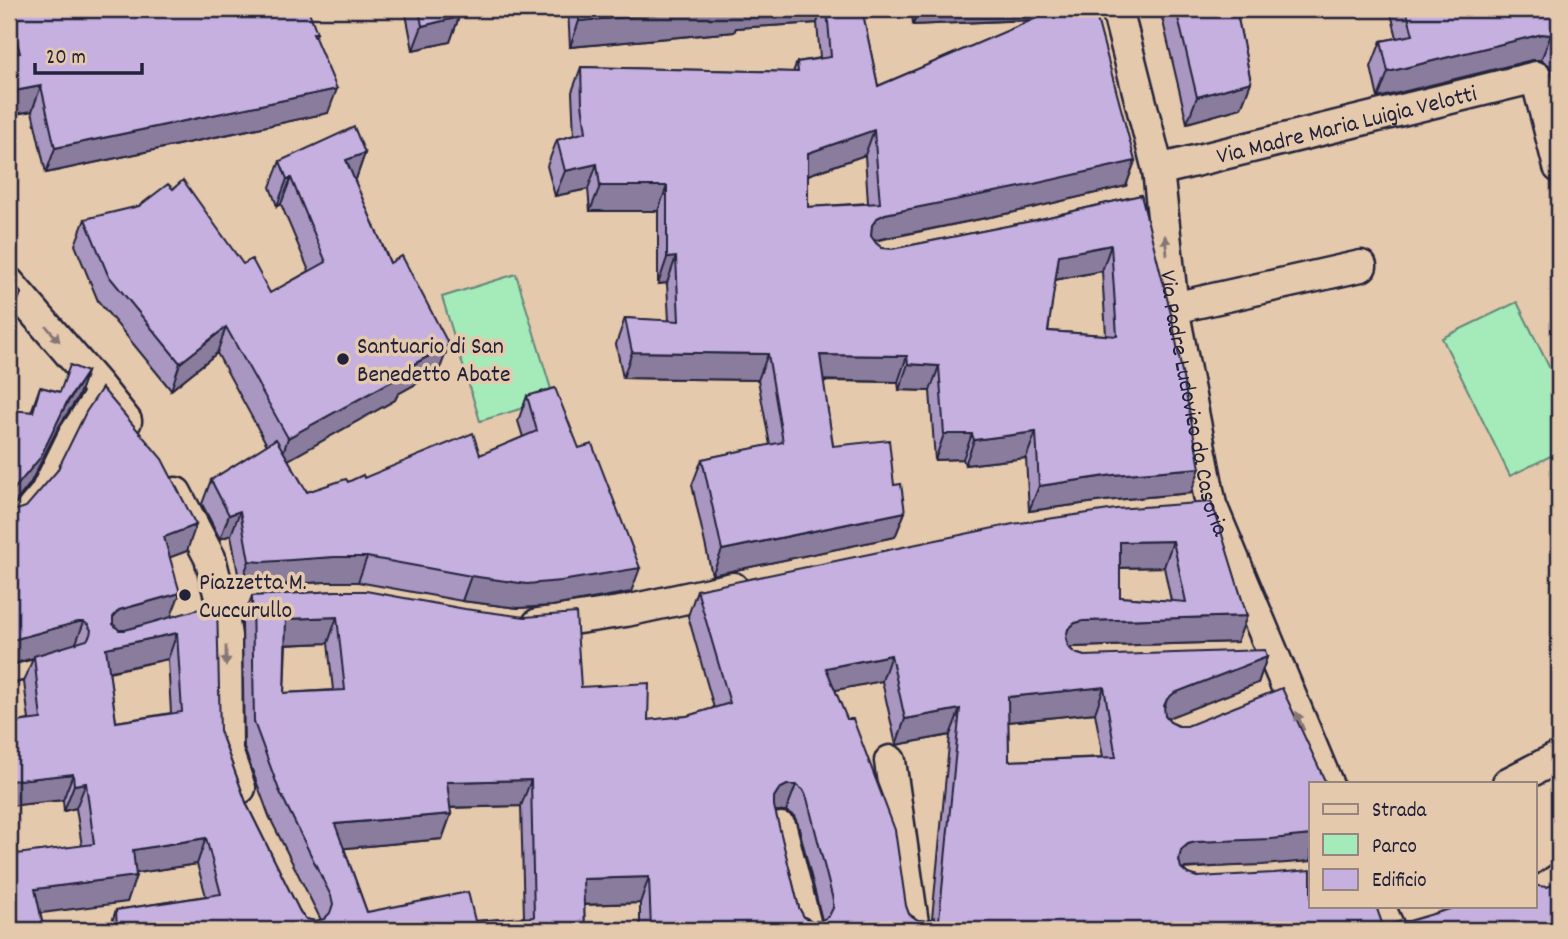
<svg xmlns="http://www.w3.org/2000/svg" width="1568" height="939" viewBox="0 0 1568 939" font-family="Dekko,sans-serif">
<rect width="100%" height="100%" fill="#e5c9ac"/>
<filter id="ink" filterUnits="userSpaceOnUse"><feTurbulence type="fractalNoise" baseFrequency=".0143" numOctaves="2"/><feDisplacementMap in="SourceGraphic" scale="14" xChannelSelector="R" yChannelSelector="G"/><feConvolveMatrix kernelMatrix="1 2 1 2 8 2 1 2 1" color-interpolation-filters="sRGB"/></filter>
<g filter="url(#ink)">
<path fill="#a4ebb9" stroke="#63867a" stroke-width="2" d="M516 274 554 399 480 421 442 297Z
M1517 302 1559 387V452L1510 476 1442 338Z"/>
<g fill="none" stroke-linecap="round" stroke-linejoin="round">
<defs>
<path id="lane" d="M9 526 39 490 67 433 98 386
M9 675 47 665"/>
<g id="street">
<path id="s1" d="M1117 9 1158 170 1173 308 1211 505 1327 783"/>
<path id="s2" d="M1158 170 1536 77 1559 167"/>
<path d="M9 283 98 386 126 421"/>
<path d="M1173 308 1361 266"/>
<path d="M176 493 210 558 221 601 226 636 227 751 240 788"/>
<path d="M221 601 254 604 287 602"/>
<path d="M538 624 626 611 733 588"/>
<path d="M890 761 914 930"/>
<path d="M1508 783 1559 757"/>
<path d="M781 828 807 930"/>
<path d="M1535 896 1559 879"/>
<path d="M1379 906 1390 930"/>
</g>
</defs>
<use href="#lane" stroke="#22223b" stroke-width="21"/>
<use href="#street" stroke="#22223b" stroke-width="35"/>
<use href="#lane" stroke="#e5c9ac" stroke-width="16"/>
<use href="#street" stroke="#e5c9ac" stroke-width="30"/>
</g>
<path fill="#a997c1" stroke="#22223b" stroke-width="2" fill-rule="evenodd" d="M9 9 317 33 315 38 328 113 46 173 32 111 9 115Z
M405 9H457L459 17 450 42 413 50Z
M568 9H1086L1087 14 1135 161 1126 186 1015 212 874 241 876 243 882 248 892 249 1032 221 1141 195 1191 493 1104 501 1029 511 1026 458 965 465 963 459 935 460 930 391 899 390 898 382 823 381 833 446 894 485 905 512 895 537 712 575 692 485 702 459 770 445 758 380 623 378 616 344 625 318 669 321 667 283 658 284V211H590L588 189 555 196 547 166 557 140 574 135 572 92 581 67 793 72 797 62 820 58 817 23 736 28 734 32 570 47ZM912 11 913 25 1033 20 878 86 863 15ZM865 155 868 203 808 207V175ZM1102 271 1106 335 1048 331 1055 280Z
M1160 9H1236L1251 82 1241 108 1187 123Z
M1390 9H1559V84L1556 85 1553 73 1549 65 1541 60H1532L1378 98 1371 67 1381 41 1397 38Z
M365 153 356 179 354 180 390 263 439 371 398 394 395 400 288 460 307 492 348 482 480 455 523 437 518 421 527 396 631 592 552 606 518 608 462 601 358 582H325L254 586 240 585 231 535 220 539 202 504 211 480 267 445 217 353 171 390 98 301 75 245 85 219 243 264 270 293 309 271 281 204 277 206 270 187 280 161Z
M87 372 78 397 58 428 30 484 11 507 17 510 187 551 170 557 171 617 220 731 247 805 300 912 306 919 315 921 321 920 269 816 244 748 242 622 252 596 336 591 581 687 648 720 687 716 714 708 688 616 697 590 1211 502 1247 616 1237 642 1073 647 1069 648 1075 653 1084 656 1267 657 1258 683 1167 718 1170 722 1311 783V861L1182 869 1188 874 1383 926 1559 930H640V903L584 905 585 930H109L116 910 206 896 197 864 136 873 127 902 10 855 82 846 76 808 64 811 63 800 9 806V723L29 720 24 682 33 658 9 665V410L31 412 40 387 60 392ZM1164 567 1171 601 1120 597V568ZM328 643 333 690 284 693 286 645ZM168 659 171 713 116 722 109 672ZM882 681 896 745 950 735 932 918 927 921 918 920 909 914 906 906 835 690ZM1095 713 1103 757 1009 761 1008 722ZM521 806 524 917 475 921 367 912 344 848 442 839 451 814 450 808ZM777 811H786L794 816 798 824 822 920 820 921H812L804 917 799 908 775 812Z"/>
<path fill="#8a7b9d" stroke="#22223b" stroke-width="2" d="M718 9H822L817 23 736 28 734 32 570 47 579 21Z
M851 9H913L912 11 849 16Z
M919 9H1078L1075 18 913 25Z
M459 17 450 42 413 50 422 26Z
M1542 34 1551 35 1541 60H1532L1378 98 1388 72Z
M1251 82 1241 108 1187 123 1197 97Z
M41 86 32 111 9 115V92Z
M337 89 328 113 46 173 55 148Z
M874 130 865 155 799 178 808 153Z
M365 153 356 179 336 186 346 160Z
M1135 161 1126 186 1015 212 876 240 868 243 872 225 877 218 885 214Z
M597 164 588 189 555 196 565 171Z
M291 178 281 204 277 206 287 179Z
M600 186H667L658 211H590Z
M1111 245 1102 271 1049 281 1059 255Z
M676 257 667 283 658 284 667 258Z
M21 293 11 319 9 325V320Z
M226 327 217 353 171 390 180 363Z
M449 345 439 371 398 394 395 400 279 465 288 438 403 370Z
M632 352 768 354 758 380 623 378Z
M820 355 907 356 898 382 810 380Z
M908 364 939 366 930 391 899 390Z
M87 372 78 397 58 428 30 484 9 510V497L10 494Z
M1036 432 1026 458 965 465 974 440Z
M944 434H972L963 459 935 460Z
M1200 468 1191 493 1104 501 1029 511 1039 486 1113 475Z
M240 511 231 535 220 539 229 515Z
M905 512 895 537 712 575 722 550Z
M196 525 187 551 155 563 164 537Z
M1173 541 1164 567 1110 568 1120 542Z
M334 557H367L358 582H325L254 586 240 585 249 561Z
M640 568 631 592 552 606 518 608 462 601 471 576Z
M180 593 170 619 109 636 113 617 119 610Z
M1247 616 1237 642 1073 647 1065 649 1059 655 1068 629 1075 623 1083 621Z
M337 617 328 643 277 645 286 619Z
M78 622H84L74 648H68L9 665V641Z
M177 633 168 659 97 674 106 648Z
M891 655 882 681 816 694 826 668Z
M1267 657 1258 683 1165 719 1158 725 1167 699 1174 693Z
M1104 687 1095 713 998 723 1008 697Z
M960 709 950 735 896 745 905 719Z
M73 774 63 800 9 806V781Z
M531 780 521 806 438 808 447 782Z
M86 783 76 808 64 811 74 785Z
M787 785H796L786 811H777L769 815 774 797 779 789Z
M451 814 442 839 326 850 335 824Z
M1311 835V857L1310 861 1262 865 1186 868 1178 870 1172 876 1181 850 1188 844 1195 842Z
M206 838 197 864 124 875 133 850Z
M136 876 127 902 26 915 35 889Z
M649 877 640 903 574 905 583 879Z"/>
<path fill="#c5b0e0" stroke="#22223b" stroke-width="2" fill-rule="evenodd" d="M9 9H308L317 33H313L337 89 55 148 41 86 9 92V55L20 53 9 13Z
M419 9H457L459 17 422 26Z
M579 9H718L579 21Z
M827 9H862L878 86 1058 9H1086L1087 14 1096 15 1135 161 1025 186 885 214 877 218 872 225 871 236 876 243 882 248 892 249 1032 221 1141 195 1171 314 1200 468 1113 475 1039 486 1036 432 974 440 972 434H944L939 366 908 364 907 356 820 355 833 446 889 440 894 485 901 484 905 512 722 550 702 459 783 442 768 354 632 352 625 318 679 321 676 257 667 258V186H600L597 164 565 171 557 140 586 132 582 104 581 67 798 72 797 62 831 57ZM874 130 880 203 808 207V153ZM1111 245 1117 336 1048 331 1059 255Z
M1176 9H1236L1251 82 1197 97Z
M1406 9H1559V41L1551 35 1542 34 1388 72 1381 41 1413 35Z
M354 127 365 153 346 160 390 263 402 256 449 345 403 370 405 374 288 438 226 327 180 363 108 275 85 219 139 206 168 184 173 189 183 180 243 264 252 259 270 293 326 262 291 178 287 179 280 161Z
M9 279 21 293 9 320Z
M70 365 87 372 67 402 40 458 10 494 9 497V410L33 412 40 387 60 392Z
M102 388 162 459 196 525 164 537 180 593 119 610 113 617V624L119 630H125L217 604 220 731 247 805 300 912 306 919 315 921 324 919 330 913 333 904 331 896 279 790 254 722 252 596 336 591H366L465 609 525 617 576 613 581 687 649 683 648 720 687 716 730 703 697 590 1013 524 1116 509 1211 502 1216 515 1247 616 1083 621 1075 623 1068 629 1066 638 1068 647 1075 653 1084 656 1265 650 1267 657 1174 693 1167 699 1164 706 1165 716 1170 722 1178 726H1187L1282 688 1326 783H1311V835L1271 839 1195 842 1188 844 1181 850 1179 860 1181 868 1188 874 1197 877 1274 873 1311 870V906H1376L1383 926 1402 921H1409L1460 906H1535V884L1538 886 1547 887 1555 884 1559 881V930H651L649 877 583 879 585 930H117L116 910 221 894 206 838 133 850 136 876 35 889 44 930H9V850L10 855 94 844 86 783 74 785 73 774 9 781V723L41 719 34 656 87 640 90 635 91 630 88 625 84 622H78L9 641V501L11 508 17 510 26 507 57 471 86 412ZM1173 541 1186 602 1120 597V542ZM337 617 345 690 284 693 286 619ZM177 633 182 712 116 722 106 648ZM891 655 905 719 960 709 938 930 935 917 927 921 918 920 909 914 906 906 895 830 853 719H847L826 668ZM1104 687 1116 757 1009 761 1008 697ZM531 780 534 917 475 921 468 892 367 912 335 824 451 814 447 782ZM787 785H796L803 790 807 798 833 900V908L829 916 820 921H812L804 917 799 908 774 806V797L779 789Z
M555 388 579 448 592 444 640 568 561 581 527 584 471 576 367 557H334L263 562 249 561 240 511 229 515 211 480 276 439 307 492 346 479 348 482 363 475 364 478 473 433 480 455 537 431 527 396Z"/>
<defs><path id="oneway-solid" d="M-6-.8H1V-3.2L6.5 0L1 3.2V.8H-6Z" transform="scale(1.75)"/></defs>
<g fill="#847674">
<use href="#oneway-solid" transform="translate(1166 245) rotate(-96)"/>
<use href="#oneway-solid" transform="translate(53 334) rotate(49)"/>
<use href="#oneway-solid" transform="translate(226 656) rotate(90)"/>
<use href="#oneway-solid" transform="translate(1300 721) rotate(-113)"/>
</g>
</g>
<g fill="#22223b" stroke="#e5c9ac" stroke-width="2.5">
<circle cx="343" cy="359" r="7"/>
<circle cx="185" cy="595" r="7"/>
</g>
<g text-anchor="middle" stroke-width="7" stroke-linejoin="round" paint-order="stroke">
<g font-size="24" fill="#22223b" stroke="#e5c9ac">
<text dy="8" stroke="none"><textPath href="#s2" startOffset="194">Via Madre Maria Luigia Velotti</textPath></text>
<text dy="8" stroke="none"><textPath href="#s1" startOffset="402">Via Padre Ludovico da Casoria</textPath></text>
</g>
<g font-size="24" fill="#22223b" stroke="#e5c9ac" text-anchor="start">
<text x="357" y="353">Santuario di San<tspan x="357" dy="28">Benedetto Abate</tspan></text>
<text x="199" y="589">Piazzetta M.<tspan x="199" dy="28">Cuccurullo</tspan></text>
</g>
</g>
<rect width="1568" height="939" fill="none" stroke="#e5c9ac" stroke-width="35"/>
<rect x="18" y="18" width="1533" height="904" fill="none" stroke="#22223b" stroke-width="2.5" filter="url(#ink)"/>
<rect x="1309" y="782" width="228" height="126" fill="#e5c9ac" stroke="#97867f" stroke-width="2"/>
<rect x="1323" y="804" width="35" height="10" fill="#e5c9ac" stroke="#97867f" stroke-width="2"/>
<text x="1372" y="816" font-size="21" fill="#22223b">Strada</text>
<rect x="1323" y="834" width="35" height="21" fill="#a4ebb9" stroke="#97867f" stroke-width="2"/>
<text x="1372" y="852" font-size="21" fill="#22223b">Parco</text>
<rect x="1323" y="869" width="35" height="21" fill="#c5b0e0" stroke="#97867f" stroke-width="2"/>
<text x="1372" y="886" font-size="21" fill="#22223b">Edificio</text>
<path d="M35 63v10h107v-10" fill="none" stroke="#22223b" stroke-width="3.5"/>
<text x="46" y="63" font-size="21" fill="#22223b" stroke="#e5c9ac" stroke-width="5" paint-order="stroke">20 m</text>
</svg>
